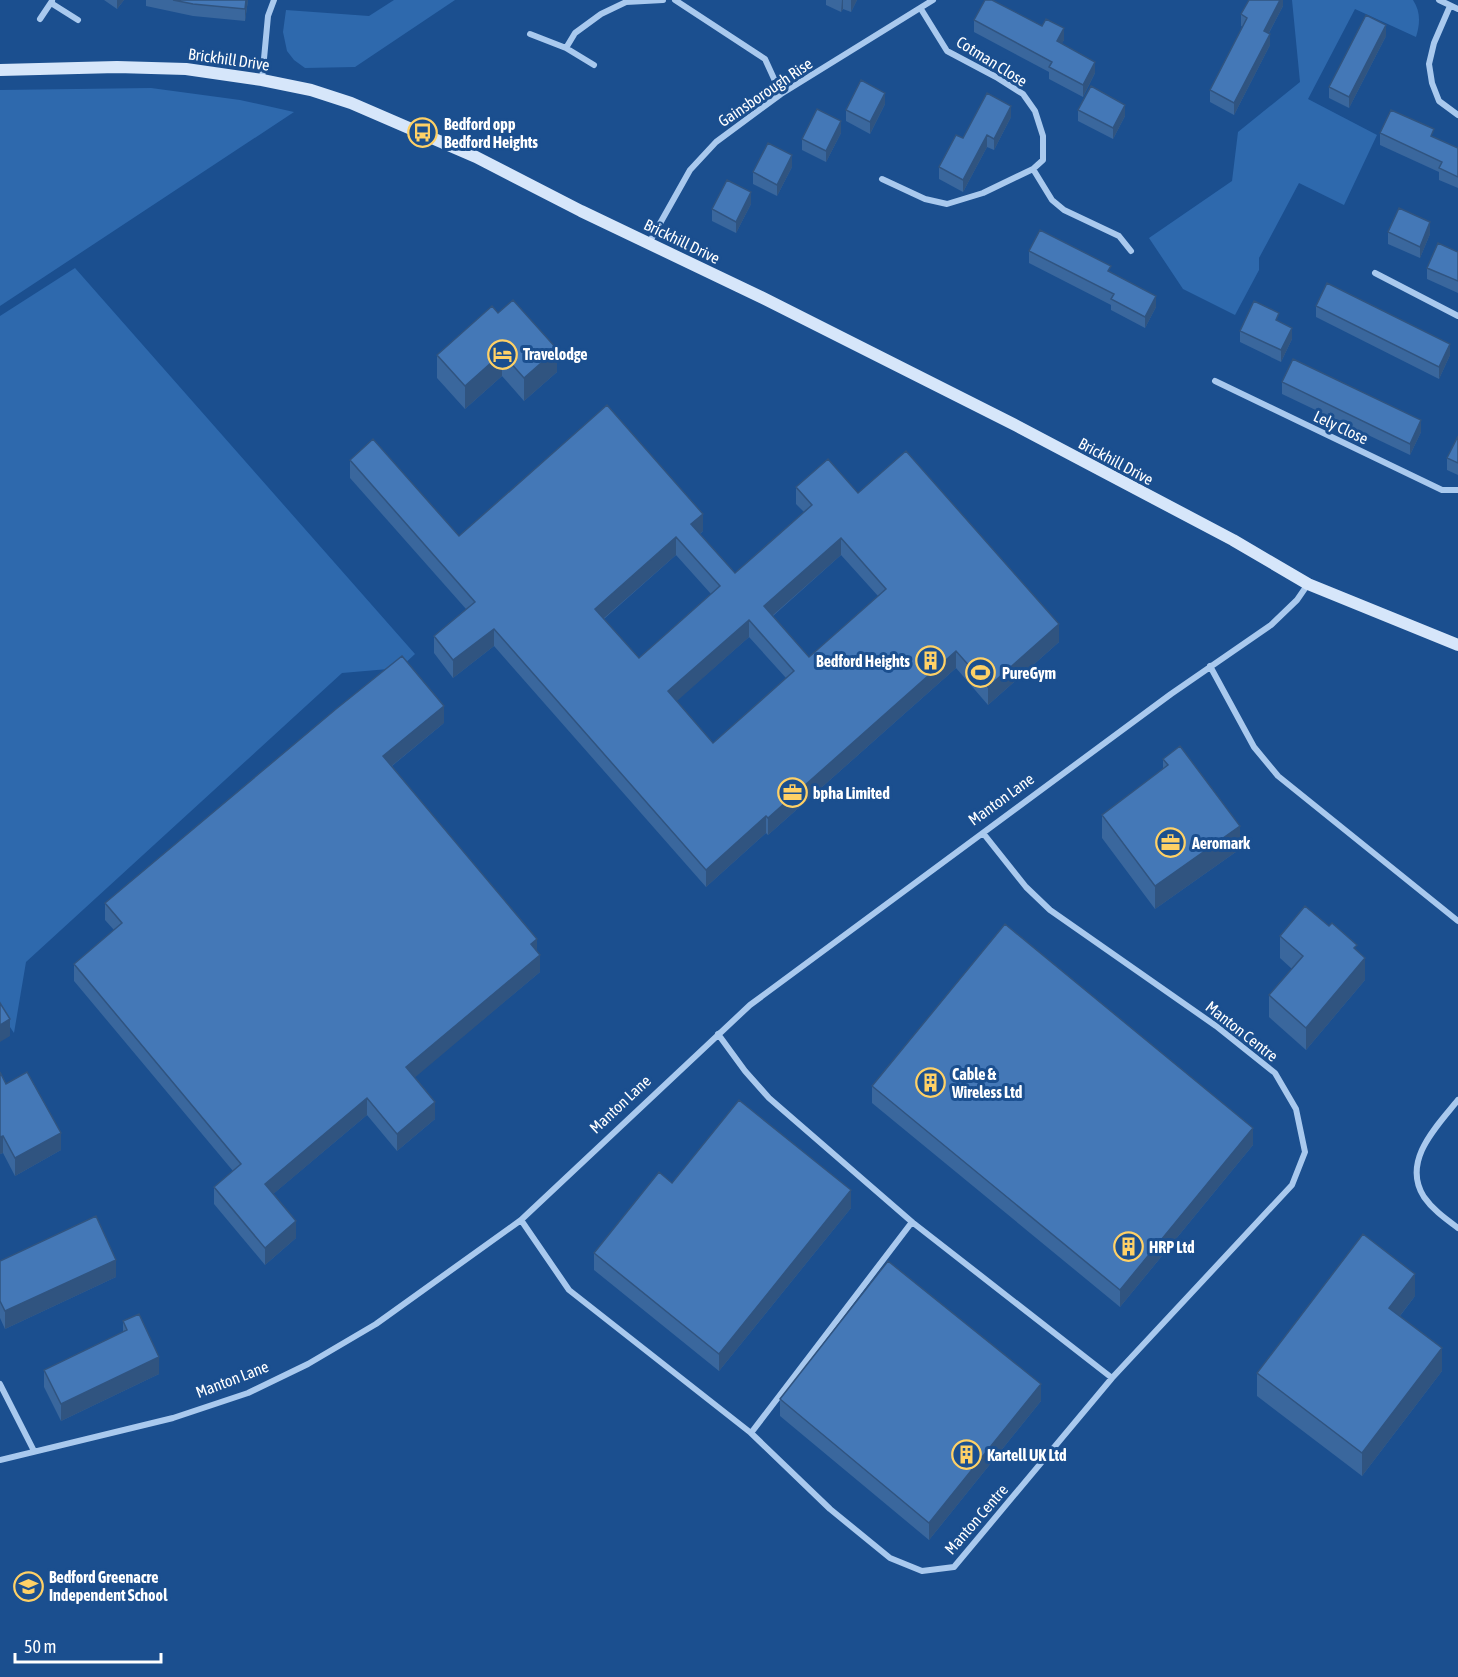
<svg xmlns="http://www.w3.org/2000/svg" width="1458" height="1677" viewBox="0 0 1458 1677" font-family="'Asap Condensed',sans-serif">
<rect width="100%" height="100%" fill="#1b4f8f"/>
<path fill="#2e69ad" d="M394 0H455L355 67 305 68 294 60 287 51 283 32 286 10 369 16Z
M1292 0H1413C1421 12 1420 24 1416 37L1355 9 1308 99 1377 135 1344 205 1299 183 1259 258V270L1235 315 1183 289 1149 238 1232 181 1238 132 1300 82Z
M151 88 240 100 294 112 0 306V90Z
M75 268 415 654 400 668 342 673 26 962 14 1033 0 1012V316Z"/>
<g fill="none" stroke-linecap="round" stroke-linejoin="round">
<path stroke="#a9c9ee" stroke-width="6" d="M675 0 765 59 781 94
M1439 0 1458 9
M51 3 78 20
M1450 6 1434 43 1429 64 1432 83 1439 101 1458 115
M40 19 52 1
M530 34 566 48 594 65
M566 48 575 33 601 14 626 2 663 0
M262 80 268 16 274 0
M1033 169 1052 200 1064 210 1119 236 1131 251
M882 179 925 199 947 204 983 193 1033 169 1043 160V136L1035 111 1023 94 996 77 947 51 921 9
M649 243 690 170 716 142 781 94 933 0
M1375 273 1458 316
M1215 381 1442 490H1458
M1210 666 1254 747 1278 776 1458 921
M983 833 1026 887 1050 910 1216 1026 1275 1073 1296 1109 1305 1152 1292 1185 1112 1378
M1458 1100C1437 1126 1401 1161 1424 1197 1433 1210 1446 1219 1458 1228
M521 1220 569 1290 751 1433 830 1509 890 1558 922 1571 954 1567 1112 1378 912 1222 769 1098 745 1071 718 1034
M0 1384 34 1451
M751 1433 912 1222
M0 1460 173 1418 248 1393 308 1364 376 1324 521 1220 750 1005 1171 694 1271 625 1297 600 1308 584"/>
<path stroke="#d6e6fa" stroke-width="12" d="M0 70 117 67 186 69 262 80 311 90 351 103 476 157 581 211 763 298 1017 426 1233 540 1308 584 1458 645"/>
</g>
<path fill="#3a679d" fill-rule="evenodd" d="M104 0H124L117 9Z
M146 0H248L245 21 193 16 146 6Z
M826 0H857L851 12 843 9 841 12 826 5Z
M1283 0V6L1269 33 1270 45 1234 115 1210 102V90L1243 27 1241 26V14Z
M974 20 1064 40 1061 44 1095 73 1083 97 1049 79V72L974 32Z
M1386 36 1349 108 1329 98V87Z
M885 104 870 134 846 121V110Z
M1078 110 1125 116 1113 139 1078 121Z
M1011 117 994 150 987 147 963 192 939 179V167L963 138Z
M841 133 826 162 802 150V139Z
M1380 133 1434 137 1458 148V188L1439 180V172L1380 145Z
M792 167 777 196 753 184V172Z
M751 204 736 233 712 221V209Z
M1388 232 1430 234 1420 258 1388 244Z
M1029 251 1111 272 1156 307 1145 328 1111 310V305L1029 263Z
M1458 252V293L1427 279V268Z
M1316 306 1450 355 1439 379 1316 317Z
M498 313 557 372 524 401 502 376 465 409 437 378V355Z
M1279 321 1292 339 1281 362 1240 342V331Z
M1282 382 1421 432 1410 455 1282 394Z
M1458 436V475L1447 470V458Z
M350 460 459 536 703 531 700 534 735 573 804 512 796 504V487L858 493 1059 642 988 705 956 668 768 835 766 833 706 887 494 646 453 678 434 653V636L466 609 350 478ZM676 555 711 594 639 658 604 619ZM841 555 878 596 809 657 773 616ZM749 637 786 678 713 743 676 701Z
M444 723 392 766 537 951 540 972 414 1077 435 1119 397 1151 367 1115 273 1194 296 1238 265 1265 214 1204V1187L233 1171 74 981V964L114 930 105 920V903Z
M1163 759 1240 849 1155 909 1102 838V815L1163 769Z
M1280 936 1357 950 1365 980 1306 1050 1269 1017V995L1292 969 1280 958Z
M6 1084 61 1150 15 1176 3 1153 0 1154Z
M872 1086 1253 1145 1120 1307 872 1103Z
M672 1183 851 1208 719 1371 594 1270V1253Z
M0 1261 116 1277 5 1329 0 1318Z
M1415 1296 1400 1316 1442 1371 1362 1476 1257 1396V1373Z
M123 1321 159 1374 61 1421 44 1387V1370L123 1332Z
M780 1399 1041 1401 929 1540 780 1416Z"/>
<path fill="#305480" d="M117 0H124L117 9Z
M246 0H248L245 21V9Z
M842 0H843V9L841 12Z
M851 0H857L851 12Z
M1280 0H1283V6L1264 42V31Z
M1386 25V36L1349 108V97Z
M1064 28V40L1057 53V41Z
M1270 34V45L1234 115V103Z
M1095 62V73L1083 97V85Z
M885 93V104L870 134V122Z
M1125 105V116L1113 139V128Z
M1011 106V117L994 150V139Z
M841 121V133L826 162V151Z
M987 135V147L963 192V180Z
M792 155V167L777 196V185Z
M751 192V204L736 233V222Z
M1430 222V234L1420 258V247Z
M1156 296V307L1145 328V317Z
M1292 328V339L1281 362V350Z
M1450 344V355L1439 379V367Z
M557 349V372L524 401V378Z
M502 353V376L465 409V386Z
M1421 420V432L1410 455V444Z
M703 514V531L691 541V524Z
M676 537V555L595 626V609Z
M841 538V555L764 623V606Z
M749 620V637L668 709V691Z
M1059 624V642L988 705V687Z
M494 629V646L453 678V660Z
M956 651V668L768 835V818Z
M444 706V723L383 773V756Z
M766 816V833L706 887V870Z
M1240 826V849L1155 909V886Z
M537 939V956L531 944Z
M540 955V972L406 1085V1067Z
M1365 958V980L1306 1050V1028Z
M10 1019V1036L0 1042V1025Z
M367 1098V1115L265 1201V1184Z
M435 1102V1119L397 1151V1134Z
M1253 1128V1145L1120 1307V1290Z
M61 1133V1150L15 1176V1158Z
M3 1136V1153L0 1154V1137Z
M851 1190V1208L719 1371V1354Z
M296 1221V1238L265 1265V1248Z
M116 1260V1277L5 1329V1311Z
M1415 1274V1296L1389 1330V1308Z
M1442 1348V1371L1362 1476V1453Z
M159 1357V1374L61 1421V1404Z
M1041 1384V1401L929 1540V1523Z"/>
<path fill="#4478b7" stroke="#305480" stroke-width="1.5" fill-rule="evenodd" d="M173 0H246L245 9 193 4Z
M985 0H992L1042 26 1046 19 1064 28 1057 41 1095 62 1083 85 1049 67 1052 62 974 20Z
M1249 0H1280L1264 31 1270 34 1234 103 1210 90 1247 18 1241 14Z
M1366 15 1386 25 1349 97 1329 87Z
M861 80 885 93 870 122 846 110Z
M1091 86 1125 105 1113 128 1078 110Z
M987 93 1011 106 994 139 987 135 963 180 939 167 956 135 963 138Z
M817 109 841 121 826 151 802 139Z
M1391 110 1434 129 1431 136 1458 148V177L1439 168 1442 162 1380 133Z
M768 143 792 155 777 185 753 172Z
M727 180 751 192 736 222 712 209Z
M1399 208 1430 222 1420 247 1388 232Z
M1040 230 1111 266 1108 271 1156 296 1145 317 1111 299 1114 294 1029 251Z
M1438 243 1458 252V281L1427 268Z
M1327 283 1450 344 1439 367 1316 306Z
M513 300 557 349 524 378 502 353 465 386 437 355 492 306 498 313Z
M1254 301 1279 313 1276 320 1292 328 1281 350 1240 331Z
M1293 359 1421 420 1410 444 1282 382Z
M607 405 703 514 691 524 735 573 812 505 796 487 828 459 858 493 906 451 1059 624 988 687 956 651 768 818 766 816 706 870 494 629 453 660 434 636 475 602 350 460 373 439 459 536ZM676 537 720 586 639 658 595 609ZM841 538 886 589 809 657 764 606ZM749 620 794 671 713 743 668 691Z
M1458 436V463L1447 458Z
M402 656 444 706 383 756 537 939 531 944 540 955 406 1067 435 1102 397 1134 367 1098 265 1184 296 1221 265 1248 214 1187 241 1164 74 964 122 923 105 903 336 709Z
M1180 746 1240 826 1155 886 1102 815 1168 765 1163 759Z
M1305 906 1329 926 1332 923 1357 945 1354 948 1365 958 1306 1028 1269 995 1303 956 1280 936Z
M1005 924 1253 1128 1120 1290 872 1086Z
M0 1003 10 1019 0 1025Z
M0 1072 6 1084 27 1072 61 1133 15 1158 3 1136 0 1137Z
M739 1100 851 1190 719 1354 594 1253 659 1172 672 1183Z
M96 1216 116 1260 5 1311 0 1301V1261Z
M1363 1234 1415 1274 1389 1308 1442 1348 1362 1453 1257 1373Z
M888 1261 1041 1384 929 1523 780 1399Z
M139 1314 159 1357 61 1404 44 1370 127 1330 123 1321Z"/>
<defs>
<symbol id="bus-ring" viewBox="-11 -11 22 22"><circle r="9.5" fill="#1b4f8f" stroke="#ffd166" stroke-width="1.5"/><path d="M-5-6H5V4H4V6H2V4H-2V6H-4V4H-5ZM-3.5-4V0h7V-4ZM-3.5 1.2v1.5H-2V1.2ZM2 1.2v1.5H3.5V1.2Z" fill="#ffd166"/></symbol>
<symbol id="hotel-ring" viewBox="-11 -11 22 22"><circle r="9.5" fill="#1b4f8f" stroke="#ffd166" stroke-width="1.5"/><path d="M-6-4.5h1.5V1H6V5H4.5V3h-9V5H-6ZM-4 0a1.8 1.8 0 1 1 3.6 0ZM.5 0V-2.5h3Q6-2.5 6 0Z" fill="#ffd166"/></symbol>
<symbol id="building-ring" viewBox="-11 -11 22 22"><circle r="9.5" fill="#1b4f8f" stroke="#ffd166" stroke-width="1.5"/><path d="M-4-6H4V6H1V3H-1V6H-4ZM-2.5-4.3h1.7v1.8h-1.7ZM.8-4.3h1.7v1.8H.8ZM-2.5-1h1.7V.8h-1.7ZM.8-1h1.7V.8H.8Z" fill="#ffd166"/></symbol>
<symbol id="stadium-ring" viewBox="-11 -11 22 22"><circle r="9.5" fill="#1b4f8f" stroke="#ffd166" stroke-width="1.5"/><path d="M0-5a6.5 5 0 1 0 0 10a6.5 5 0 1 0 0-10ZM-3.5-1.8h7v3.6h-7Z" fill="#ffd166"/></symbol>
<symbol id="office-ring" viewBox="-11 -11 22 22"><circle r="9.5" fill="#1b4f8f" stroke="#ffd166" stroke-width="1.5"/><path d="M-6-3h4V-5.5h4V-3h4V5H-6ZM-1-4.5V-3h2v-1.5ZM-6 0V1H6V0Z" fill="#ffd166"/></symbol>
<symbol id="school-ring" viewBox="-11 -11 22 22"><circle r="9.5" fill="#1b4f8f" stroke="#ffd166" stroke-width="1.5"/><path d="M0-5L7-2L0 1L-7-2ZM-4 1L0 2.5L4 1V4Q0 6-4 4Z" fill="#ffd166"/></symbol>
</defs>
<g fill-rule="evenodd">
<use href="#bus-ring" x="406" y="116" width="33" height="33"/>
<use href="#hotel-ring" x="486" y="338" width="33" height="33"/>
<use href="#building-ring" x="914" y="644" width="33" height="33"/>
<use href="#stadium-ring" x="964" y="656" width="33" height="33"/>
<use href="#office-ring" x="776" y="776" width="33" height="33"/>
<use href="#office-ring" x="1154" y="826" width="33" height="33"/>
<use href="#building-ring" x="914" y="1066" width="33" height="33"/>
<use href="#building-ring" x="1112" y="1230" width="33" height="33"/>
<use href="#building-ring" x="950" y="1438" width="33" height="33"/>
<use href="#school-ring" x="12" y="1570" width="33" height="33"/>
</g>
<g text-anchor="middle" stroke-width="6" stroke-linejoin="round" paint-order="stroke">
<g font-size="16" fill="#fff" stroke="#1b4f8f">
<text transform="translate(229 59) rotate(8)" y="6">Brickhill Drive</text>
<text transform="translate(992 61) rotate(32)" y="6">Cotman Close</text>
<text transform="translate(765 92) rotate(-34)" y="6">Gainsborough Rise</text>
<text transform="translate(682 241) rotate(26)" y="6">Brickhill Drive</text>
<text transform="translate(1341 427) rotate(25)" y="6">Lely Close</text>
<text transform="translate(1116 461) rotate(28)" y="6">Brickhill Drive</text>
<text transform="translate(1001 799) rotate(-36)" y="6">Manton Lane</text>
<text transform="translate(1242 1031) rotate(38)" y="6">Manton Centre</text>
<text transform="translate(620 1104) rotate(-43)" y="6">Manton Lane</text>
<text transform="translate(232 1379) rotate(-21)" y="6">Manton Lane</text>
<text transform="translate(976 1519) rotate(-49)" y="6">Manton Centre</text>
</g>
<g font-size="16" font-weight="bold" fill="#fff" stroke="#1b4f8f" text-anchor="start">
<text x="444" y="130">Bedford opp<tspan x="444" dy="18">Bedford Heights</tspan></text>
<text x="523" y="360">Travelodge</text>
<text x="910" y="667" text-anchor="end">Bedford Heights</text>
<text x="1002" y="679">PureGym</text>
<text x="813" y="799">bpha Limited</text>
<text x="1192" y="849">Aeromark</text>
<text x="952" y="1080">Cable &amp;<tspan x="952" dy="18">Wireless Ltd</tspan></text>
<text x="1149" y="1253">HRP Ltd</text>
<text x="987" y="1461">Kartell UK Ltd</text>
<text x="49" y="1583">Bedford Greenacre<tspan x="49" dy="18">Independent School</tspan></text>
</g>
</g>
<path d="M15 1653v9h146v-9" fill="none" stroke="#ffffff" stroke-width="3"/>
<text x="24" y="1653" font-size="18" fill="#ffffff" stroke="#1b4f8f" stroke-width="4.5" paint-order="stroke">50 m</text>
</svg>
